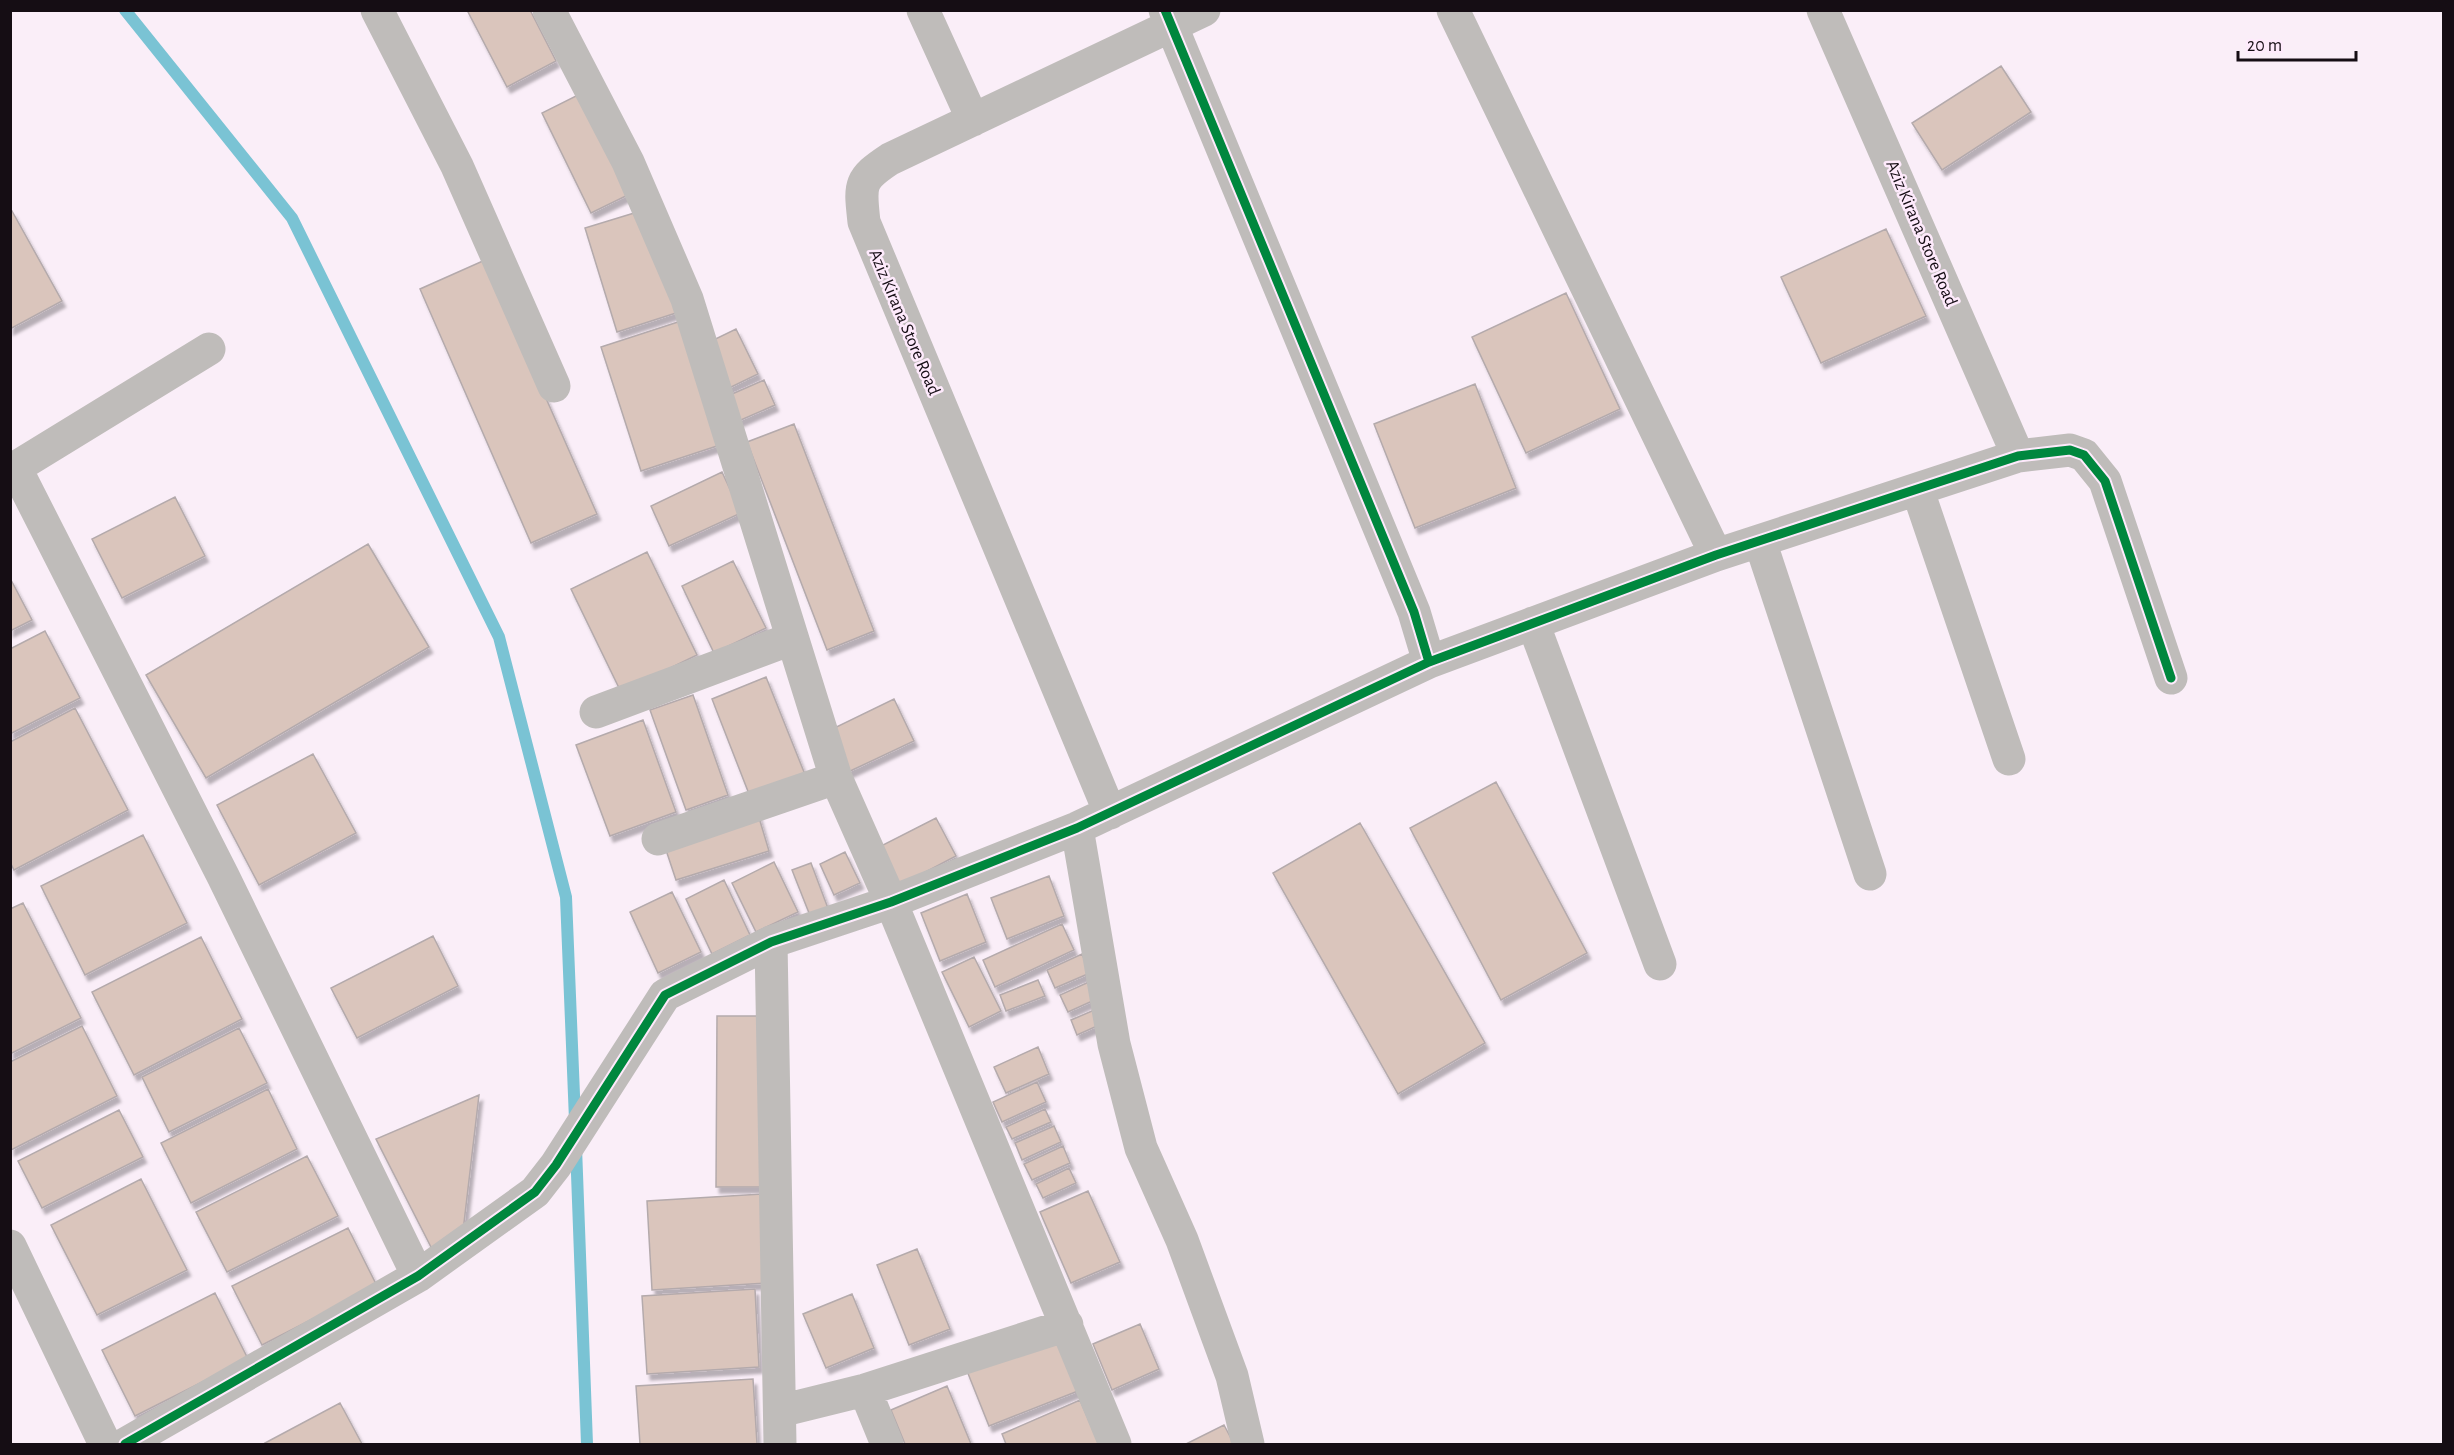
<svg xmlns="http://www.w3.org/2000/svg" width="2454" height="1455" viewBox="0 0 2454 1455" font-family="'Alegreya Sans',sans-serif">
<defs>
<filter id="shadow"><feDropShadow dx="3.5" dy="6" stdDeviation="1.5" flood-color="#0004"/></filter>
</defs>
<rect width="100%" height="100%" fill="#faeef8"/>
<g fill="none" stroke-linecap="round" stroke-linejoin="round">
<path stroke="#7ac3d4" stroke-width="12" d="M125 10 292 218 499 637 566 897 575 1120
M576 1147 587 1444"/>
</g>
<path fill="#dac5bc" stroke="#b4aaac" stroke-width="1.5" filter="url(#shadow)" d="M467 10H530L556 61 507 87Z
M2001 66 2031 112 1942 170 1912 123Z
M582 93 632 193 591 213 542 113Z
M644 210 676 313 617 332 585 228Z
M12 211 62 301 10 329V212Z
M1886 229 1926 316 1821 363 1781 277Z
M485 260 597 514 531 543 420 289Z
M1566 293 1620 409 1526 453 1472 337Z
M681 321 720 445 641 471 601 347Z
M736 329 758 374 725 390 703 345Z
M764 380 775 405 734 423 723 398Z
M1475 384 1516 488 1415 528 1374 424Z
M794 424 874 631 827 650 747 442Z
M722 472 741 513 669 546 651 506Z
M175 497 205 556 122 598 92 539Z
M368 544 429 647 206 778 146 675Z
M647 552 697 655 621 692 571 589Z
M733 561 766 628 714 653 682 586Z
M10 578 32 620 10 631Z
M45 631 80 698 10 734V649Z
M766 677 806 777 751 799 712 699Z
M693 695 728 795 686 810 650 710Z
M894 699 914 741 846 773 826 732Z
M75 708 128 810 14 870 10 862V742Z
M643 720 676 812 610 836 576 745Z
M313 754 356 833 259 885 217 805Z
M1496 782 1587 953 1501 1000 1410 828Z
M757 811 769 851 676 880 663 841Z
M936 818 956 856 899 886 879 847Z
M1360 823 1485 1043 1398 1094 1273 873Z
M143 835 187 923 85 975 41 886Z
M845 852 860 883 834 895 820 864Z
M774 862 798 912 756 932 732 883Z
M811 863 829 911 811 918 792 870Z
M1049 876 1064 916 1007 939 991 898Z
M724 880 750 935 712 954 686 899Z
M672 892 701 952 658 973 630 912Z
M967 894 986 942 940 961 921 913Z
M23 903 81 1018 10 1054V909Z
M1062 924 1074 950 995 987 983 960Z
M433 936 458 986 357 1038 331 988Z
M201 937 242 1019 134 1075 92 992Z
M1082 954 1090 973 1055 988 1047 970Z
M974 957 1001 1011 969 1027 942 972Z
M1038 980 1045 996 1006 1011 1000 995Z
M1091 981 1099 998 1068 1012 1060 995Z
M1099 1008 1106 1022 1077 1035 1071 1020Z
M717 1016H769V1187H716Z
M82 1026 117 1096 11 1150 10 1062Z
M239 1028 267 1083 169 1132 142 1077Z
M1038 1047 1049 1074 1006 1093 994 1067Z
M1037 1082 1046 1102 1002 1122 993 1102Z
M268 1089 297 1149 191 1203 161 1143Z
M479 1095 463 1231 433 1251 376 1139Z
M1045 1109 1051 1122 1012 1139 1006 1127Z
M119 1110 143 1157 42 1208 18 1161Z
M1054 1126 1061 1142 1022 1160 1015 1143Z
M1063 1146 1070 1163 1032 1180 1024 1164Z
M307 1156 338 1216 227 1272 196 1212Z
M1069 1168 1076 1183 1043 1198 1036 1184Z
M141 1179 187 1270 97 1315 51 1225Z
M1088 1191 1120 1262 1071 1283 1040 1212Z
M762 1194 767 1283 652 1290 647 1201Z
M348 1228 377 1286 262 1345 232 1286Z
M917 1249 950 1329 909 1345 877 1265Z
M755 1289 759 1367 647 1374 642 1296Z
M215 1293 248 1359 135 1416 102 1350Z
M852 1294 874 1348 826 1368 803 1314Z
M1140 1324 1159 1369 1112 1390 1093 1344Z
M1056 1336 1078 1391 989 1426 967 1371Z
M753 1379 757 1444H640L636 1386Z
M947 1386 971 1444H905L891 1410Z
M1080 1400 1099 1444H1006L1002 1434Z
M340 1403 362 1444H266L265 1443Z
M1224 1425 1234 1444H1186Z"/>
<g fill="none" stroke-linecap="round" stroke-linejoin="round">
<path stroke="#bfbcba" stroke-width="33" d="M377 10 457 166 554 386
M549 10 628 162 687 299 836 778 891 902 1115 1444
M923 10 973 120
M1165 10 1414 612 1429 662 1716 555 2018 456 2070 450 2084 455 2105 481 2171 678
M1453 10 1716 555
M1823 10 2018 456
M16 469 223 876 418 1276
M10 471 209 349
M1918 491 2009 759
M1760 541 1870 874
M1533 623 1660 964
M596 712 791 639
M1110 813 864 222C860 185 858 180 890 159L1204 10
M1077 828 1114 1044 1141 1148 1182 1240 1232 1376 1248 1444
M658 839 836 778
M771 942 780 1444
M10 1246 105 1444
M865 1390 887 1444
M780 1411 865 1390 1067 1325
M125 1444 418 1276 535 1192 556 1165 665 995 771 942 891 902 1077 828 1429 662"/>
<defs>
<path id="cycleway" d="M1165 10 1414 612 1429 662 1716 555 2018 456 2070 450 2084 455 2105 481 2171 678
M125 1444 418 1276 535 1192 556 1165 665 995 771 942 891 902 1077 828 1429 662"/>
</defs>
<use href="#cycleway" stroke="#feeafc" stroke-width="13"/>
<use href="#cycleway" stroke="#00873e" stroke-width="9"/>
</g>
<g text-anchor="middle" stroke-width="5" stroke-linejoin="round" paint-order="stroke">
<g font-size="18" fill="#150d14" stroke="#feeafc">
<text transform="translate(1922 233) rotate(67)" y="6">Aziz Kirana Store Road</text>
<text transform="translate(905 322) rotate(67)" y="6">Aziz Kirana Store Road</text>
</g>
</g>
<rect width="2454" height="1455" fill="none" stroke="#150d14" stroke-width="24"/>
<path d="M2238 51v9h118v-9" fill="none" stroke="#150d14" stroke-width="3"/>
<text x="2247" y="51" font-size="18" fill="#150d14" stroke="#feeafc" stroke-width="4.5" paint-order="stroke">20 m</text>
</svg>
